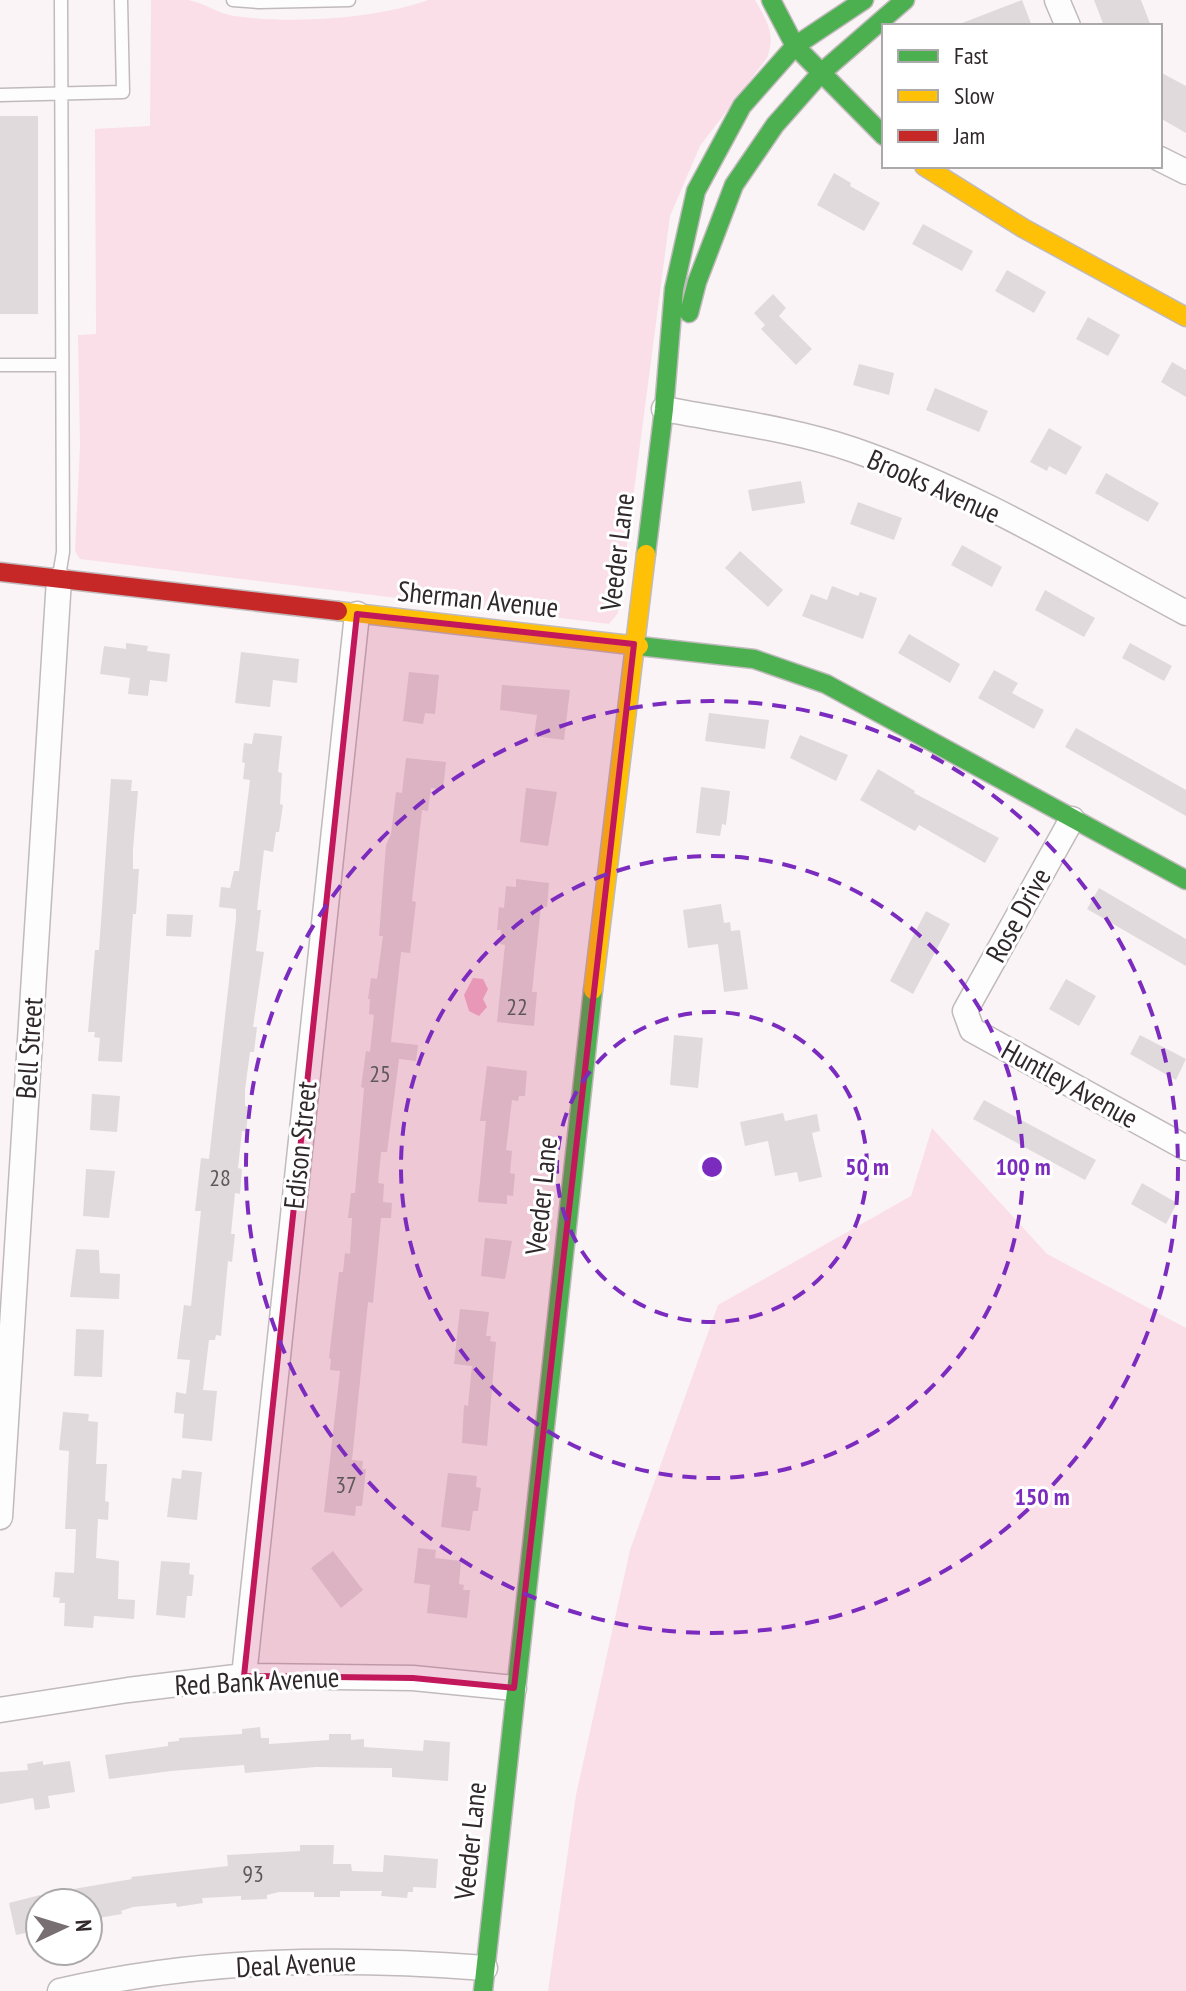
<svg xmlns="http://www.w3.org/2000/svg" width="1186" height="1991" viewBox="0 0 1186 1991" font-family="'PT Sans Narrow',sans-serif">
<rect width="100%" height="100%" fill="#faf4f6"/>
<path fill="#fadfe8" d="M151 0C163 0 177 0 188 0 204 3 217 13 234 16 291 24 375 19 428 0H755C767 21 776 34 767 58L700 146 670 216 618 613 609 624 80 559 75 551 80 446 78 335 96 334 95 129 150 126Z
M932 1128 1047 1254 1186 1328V1991H548L576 1795 630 1550 718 1305 911 1196Z"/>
<path fill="#f2b7cd" d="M473 978 483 979 488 989 483 999 487 1007 479 1016 469 1011 464 995Z"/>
<path fill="#e1dadc" d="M1022 0 1032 26H957V25Z
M1094 0H1141L1151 26H1104Z
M1160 72 1186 86V133L1160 118Z
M0 116H38V314H0Z
M834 173 851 183 850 186 880 203 864 231 817 205Z
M923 224 973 251 962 271 912 244Z
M1007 270 1046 292 1034 313 995 291Z
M773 294 786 308 779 316 812 349 796 365 761 329 765 325 754 313Z
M1088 317 1120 335 1108 356 1076 339Z
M1172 362 1186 370V397L1161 382Z
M859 364 894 373 889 395 853 385Z
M935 388 988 411 979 432 926 410Z
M1049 428 1082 447 1066 475 1049 466 1047 471 1030 462Z
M1106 473 1159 503 1148 522 1095 493Z
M801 481 805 503 752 511 748 490Z
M858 502 902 518 894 540 850 524Z
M962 545 1002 567 992 587 951 565Z
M740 551 783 590 768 607 725 568Z
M832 586 858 596 860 592 877 598 863 639 802 616 811 594 827 600Z
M1045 590 1095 618 1084 637 1035 610Z
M909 634 960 664 950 683 898 653Z
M126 643 148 646 147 651 170 654 167 682 150 680 148 696 128 694 130 678 100 674 104 646 126 649Z
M1130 643 1172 666 1164 681 1122 658Z
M241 652 299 659 297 683 273 680 270 707 235 703Z
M994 670 1018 683 1012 693 1044 710 1034 729 978 698Z
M409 672 439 675 435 714 425 713 423 724 403 721Z
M502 685 570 690 564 740 534 736 537 715 500 710Z
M709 713 769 720 765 749 705 741Z
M1076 728 1186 790V816L1065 747Z
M254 733 282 736 278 772 282 773 280 804 283 805 279 832H276L273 852 264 850 257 910H261L256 951 264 952 253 1027H257L254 1052H250L245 1090V1106H249L246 1132 242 1131 238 1168 242 1169 240 1194 235 1193 231 1234H235L232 1262 228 1261 221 1336 216 1335 215 1340H209L203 1390 217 1391 212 1441 182 1438 184 1414 174 1413 176 1392 186 1394 190 1360 177 1359 184 1305 191 1306 201 1211H195L201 1158 209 1159 236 919V909L219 907 221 887 230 888 234 871H239L250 780 243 779 245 763 242 762 244 743 252 744Z
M800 735 848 755 836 781 790 758Z
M406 758 446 762 443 790 431 788 428 811 422 810 412 901 416 902 410 953 401 952 391 1042 418 1045 416 1061 399 1059 387 1152H381L378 1183 384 1184 383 1202 392 1203 391 1218H381L373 1303 368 1302 352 1460 363 1461 362 1469H366L362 1506H356L355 1516 324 1512 340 1371 330 1370 331 1359 329 1358 339 1272H343L345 1253 350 1254 352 1218H348L351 1193H355L364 1088 361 1087 366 1051 370 1052 374 1015 369 1014 370 999H368L371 978 377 979 383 936H379L386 845 391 834 396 792 402 793Z
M878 769 915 791 914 793 999 838 985 863 919 825 915 831 860 800Z
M111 779 132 780 131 791H138L133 849V869H139L136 914H133L122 1062 98 1061 100 1038 94 1037 95 1032H88L95 950H99Z
M701 787 730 791 726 825 722 824 720 836 696 833Z
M526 788 557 792 548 846 520 842Z
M516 879 549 883 547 907 541 906 532 992H537L534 1026 497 1022 505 945 500 944 501 930H497L499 907 504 908 506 886 516 887Z
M1099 888 1186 939V966L1087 909Z
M721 904 724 923 730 922 731 931 740 930 748 989 724 992 718 944 688 948 683 910Z
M926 911 950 924 913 994 890 981Z
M167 914 193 915 191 937 166 936Z
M1066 979 1096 996 1079 1026 1049 1009Z
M674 1035 703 1038 698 1088 670 1085Z
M1140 1035 1186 1059 1176 1080 1130 1054Z
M487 1066 527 1071 525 1096H519L518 1101 512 1100 506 1150 512 1151 510 1173 515 1174 513 1196 507 1195V1204L478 1202 486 1121H480Z
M92 1094 120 1096 117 1132 90 1130Z
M984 1100 1096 1160 1085 1180 973 1119Z
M783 1113 785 1121 817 1114 820 1131 812 1133 822 1177 799 1182 797 1172 775 1176 768 1141 745 1146 740 1122Z
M86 1169 115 1171 109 1218 83 1216Z
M1142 1183 1177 1203 1166 1224 1131 1204Z
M485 1238 512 1241 505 1279 481 1276Z
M76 1249 99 1250 100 1273 120 1274 119 1299 70 1297Z
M460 1309 489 1312 486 1336H491L490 1341 496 1342 487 1446 462 1443 464 1405 468 1406 472 1366 454 1364Z
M76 1329 104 1330 102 1377 74 1376Z
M63 1412 89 1414 88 1421 98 1422 96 1464H107L105 1501 109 1502 108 1520 98 1519 96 1558 119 1561 118 1599 135 1600 134 1619 94 1616 93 1628 64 1626 65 1603H59L60 1598 53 1597 55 1572 74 1573 76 1529H65L69 1451 59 1450Z
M182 1470 202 1472 197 1520 167 1517 172 1478 181 1479Z
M448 1473 477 1476 476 1487 481 1488 478 1511H473L470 1531 441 1527Z
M418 1548 436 1550 435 1558 461 1561 459 1584 464 1585 463 1590H470L467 1618 427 1613 430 1585 414 1583Z
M333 1551 363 1590 341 1608 311 1568Z
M161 1561 190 1563 189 1574 194 1575 192 1596H187L185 1618 156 1615Z
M260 1727 261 1738H269V1744L329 1740V1734H351V1740L364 1739V1747L423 1751 424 1740 450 1742 448 1781 392 1777V1768L316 1767 245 1773 244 1765 171 1771 109 1779 105 1755 168 1746V1742L179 1741V1738L242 1734V1729Z
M43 1761V1765L70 1761 75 1792 48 1796 50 1808 35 1810 33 1798 0 1804V1772L28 1770 27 1764Z
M300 1845H334L333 1864H351L352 1871 383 1872 384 1855 438 1859 436 1888 413 1887V1892H408L407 1898 381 1896 382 1891H340V1897H314V1892H279L267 1895V1899L241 1900V1896L202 1898 203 1903 177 1907 176 1903 133 1907 121 1911 122 1914 98 1918 97 1915 88 1917V1903H45L44 1894 132 1879 131 1877 228 1866 227 1855 300 1851Z
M40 1895V1930L16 1935 9 1903Z"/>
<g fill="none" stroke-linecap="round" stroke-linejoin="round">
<defs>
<path id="lane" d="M233 0 259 2 349 0
M0 95 123 92 121 0
M0 365H62
M59 576 63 552 61 0"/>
<path id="street" d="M1057 0 1068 26
M1160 159 1186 172
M664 409C727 421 793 429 854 450 970 490 1078 555 1186 613
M1072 819 965 1011 972 1030 1186 1148
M0 1517 59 579
M244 1676 357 614
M0 1710 128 1690 244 1676 413 1678 514 1688
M60 1991C201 1958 342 1957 485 1968"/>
<path id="fast" d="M771 0 795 46 884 136
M689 313 697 282 734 185 775 125 821 73 905 0
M646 554 664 409 674 289 696 191 742 106 795 46 864 0
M639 646 754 659 826 684 1186 880
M483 1991 593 990"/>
<path id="slow" d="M924 166 1023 228 1186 317
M338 611 639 646
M593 990 646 554"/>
<path id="jam" d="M0 572 338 611"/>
</defs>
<use href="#lane" stroke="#c0babc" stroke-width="15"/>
<use href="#street" stroke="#c0babc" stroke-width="27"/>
<use href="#fast" stroke="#c0babc" stroke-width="21"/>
<use href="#slow" stroke="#c0babc" stroke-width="21"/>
<use href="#jam" stroke="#c0babc" stroke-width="21"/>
<use href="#lane" stroke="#fefdfe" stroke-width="12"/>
<use href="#street" stroke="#fefdfe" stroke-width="24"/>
<use href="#fast" stroke="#4caf50" stroke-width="18"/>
<use href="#slow" stroke="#ffc107" stroke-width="18"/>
<use href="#jam" stroke="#c62828" stroke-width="18"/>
</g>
<path fill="#c2185b" fill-opacity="0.2" stroke="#c2185b" stroke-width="6" stroke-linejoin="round" d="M357 614 634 644 514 1688 413 1678 244 1676Z"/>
<g fill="none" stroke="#7b2cbf" stroke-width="4" stroke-dasharray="14 10">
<circle cx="712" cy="1167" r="155"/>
<circle cx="712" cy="1167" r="311"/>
<circle cx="712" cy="1167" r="466"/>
</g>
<g text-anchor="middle" stroke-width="6" stroke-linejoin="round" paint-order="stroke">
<g font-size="24" fill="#5f575a">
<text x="517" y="1015">22</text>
<text x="380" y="1082">25</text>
<text x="220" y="1186">28</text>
<text x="346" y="1493">37</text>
<text x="253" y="1882">93</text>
</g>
<g font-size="28" fill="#30282b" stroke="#fff">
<text transform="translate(934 486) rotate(24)" y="10">Brooks Avenue</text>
<text transform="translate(617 552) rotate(-83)" y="10">Veeder Lane</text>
<text transform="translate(478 599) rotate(6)" y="10">Sherman Avenue</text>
<text transform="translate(1018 915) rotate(-61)" y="10">Rose Drive</text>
<text transform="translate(29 1048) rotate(-86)" y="10">Bell Street</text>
<text transform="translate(1070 1084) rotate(29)" y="10">Huntley Avenue</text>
<text transform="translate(300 1145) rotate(-84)" y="10">Edison Street</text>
<text transform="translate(541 1196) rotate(-84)" y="10">Veeder Lane</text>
<text transform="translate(257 1681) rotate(-3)" y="10">Red Bank Avenue</text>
<text transform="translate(470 1841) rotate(-84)" y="10">Veeder Lane</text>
<text transform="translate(296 1964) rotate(-3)" y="10">Deal Avenue</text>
</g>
</g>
<circle cx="712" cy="1167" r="12" fill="#7b2cbf" stroke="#fff" stroke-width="4"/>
<g font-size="24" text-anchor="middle" font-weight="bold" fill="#7b2cbf" stroke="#fff" stroke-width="6" stroke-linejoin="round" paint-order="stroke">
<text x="867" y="1175">50 m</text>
<text x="1023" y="1175">100 m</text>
<text x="1042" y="1505">150 m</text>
</g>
<rect x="882" y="24" width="280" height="144" fill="#ffffff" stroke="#aca9aa" stroke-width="2"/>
<rect x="898" y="50" width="40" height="12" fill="#4caf50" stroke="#aca9aa" stroke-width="2"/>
<text x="954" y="64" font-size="24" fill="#30282b">Fast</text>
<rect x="898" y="90" width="40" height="12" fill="#ffc107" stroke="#aca9aa" stroke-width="2"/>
<text x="954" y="104" font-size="24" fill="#30282b">Slow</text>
<rect x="898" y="130" width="40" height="12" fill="#c62828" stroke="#aca9aa" stroke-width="2"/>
<text x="954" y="144" font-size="24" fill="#30282b">Jam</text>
<g transform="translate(64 1927) rotate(86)"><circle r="38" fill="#ffffff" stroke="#aca9aa" stroke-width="2"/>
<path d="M0-6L14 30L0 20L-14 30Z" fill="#776f72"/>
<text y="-12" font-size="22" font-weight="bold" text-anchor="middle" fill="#30282b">N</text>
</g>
</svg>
